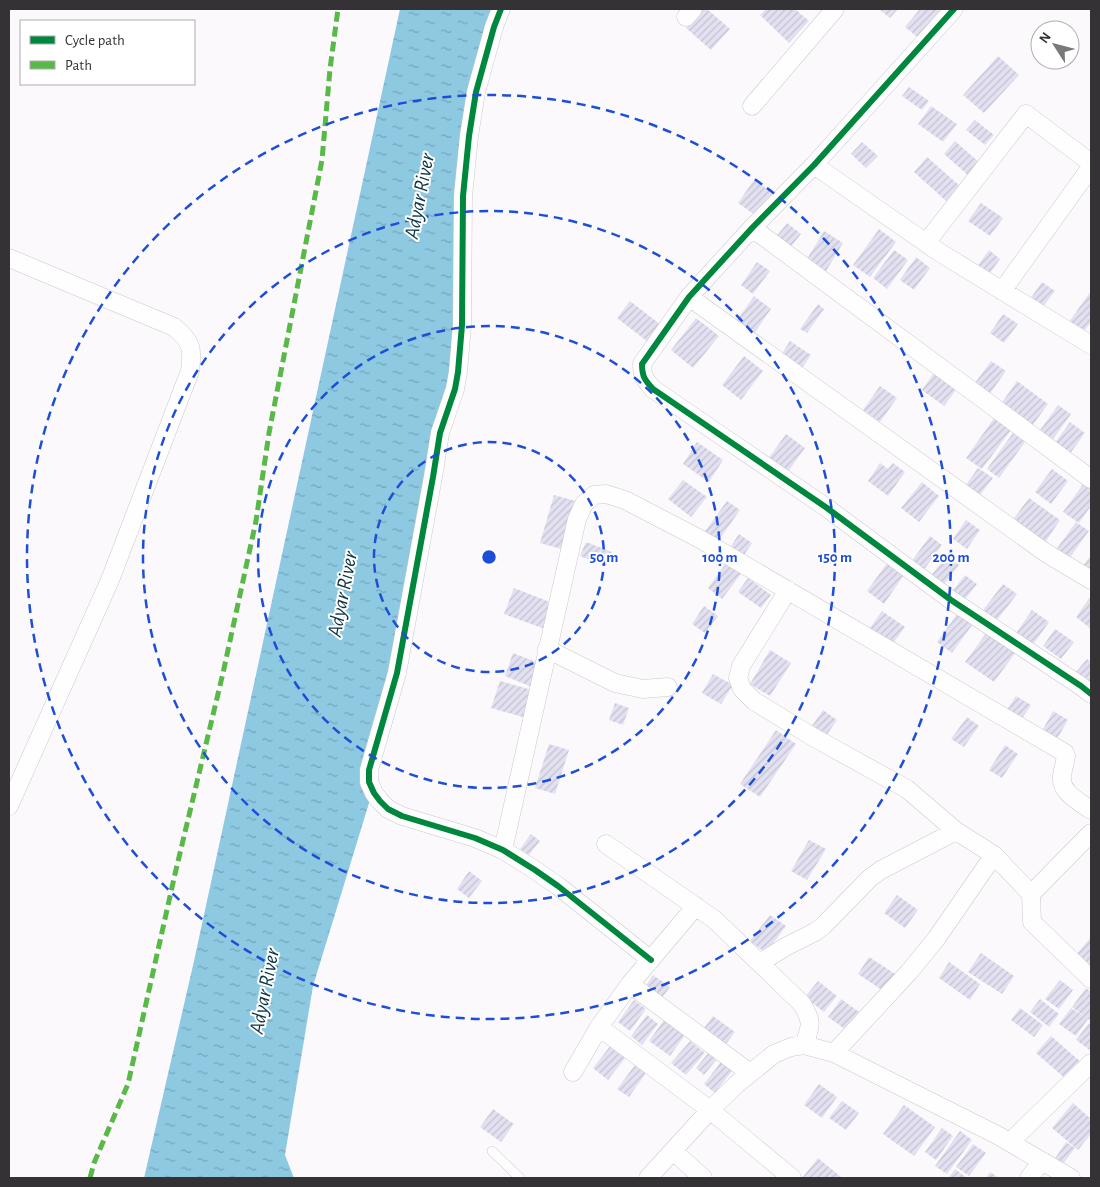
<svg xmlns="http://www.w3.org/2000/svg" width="1100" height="1187" viewBox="0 0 1100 1187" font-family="'Alegreya Sans',sans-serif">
<defs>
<pattern id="water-ripples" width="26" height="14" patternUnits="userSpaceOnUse" patternTransform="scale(1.25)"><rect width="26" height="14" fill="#8ec9e2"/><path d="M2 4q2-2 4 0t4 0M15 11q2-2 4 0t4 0" fill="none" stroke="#75a4b8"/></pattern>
<pattern id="building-hatch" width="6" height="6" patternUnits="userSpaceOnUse" patternTransform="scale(1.25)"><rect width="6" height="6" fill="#e3e1f1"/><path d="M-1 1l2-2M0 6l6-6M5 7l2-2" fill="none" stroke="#c3c2cf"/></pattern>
</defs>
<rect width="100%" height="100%" fill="#fcf9fd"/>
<path fill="url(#water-ripples)" d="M400 9H505L472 113 449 426 369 803 313 986 285 1155 294 1178H144L194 961Z"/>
<path fill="url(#building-hatch)" d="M703 9H707L730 29 711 50 686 28Z
M766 9H795L809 21 789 43 760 15Z
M879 9H898L890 18Z
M920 9H939L943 13 921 40 905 27Z
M998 56 1019 75 984 113 963 95Z
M909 87 929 101 922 110 902 96Z
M931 106 957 124 943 142 918 124Z
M975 120 994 135 985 145 966 130Z
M955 141 980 163 969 176 944 154Z
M862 142 878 156 866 168 851 154Z
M927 157 960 186 946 201 914 172Z
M754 180 774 194 758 217 738 203Z
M981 203 1003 218 990 236 968 221Z
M787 223 801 234 789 249 775 238Z
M879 229 896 242 870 277 853 265Z
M824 231 843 243 823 276 804 264Z
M894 250 908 260 887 289 873 278Z
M989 250 1000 259 985 280 974 271Z
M916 257 930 268 914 290 900 280Z
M757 262 770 271 753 294 741 285Z
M1042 282 1055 291 1042 308 1030 299Z
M1091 291V322L1083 333 1069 322Z
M754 296 771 309 751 338 733 326Z
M630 301 661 325 648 342 617 318Z
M818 304 824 309 807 333 800 329Z
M1003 314 1018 324 1004 343 990 333Z
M696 318 719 336 693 368 671 350Z
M790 341 811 355 802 368 781 355Z
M744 356 763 371 741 400 722 385Z
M991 361 1006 371 987 398 972 387Z
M935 371 958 387 944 406 922 390Z
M1017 381 1048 404 1032 426 1001 404Z
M880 386 897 398 880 422 863 410Z
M1058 405 1071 414 1051 442 1038 433Z
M994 418 1011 430 982 469 966 458Z
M1070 422 1085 433 1069 455 1054 444Z
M1013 433 1025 442 999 478 987 469Z
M786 434 805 448 787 473 768 459Z
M697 442 723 460 709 482 683 464Z
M880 463 888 469 893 463 905 472 888 496 868 481Z
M978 468 993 478 977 499 963 489Z
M1052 469 1068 481 1051 504 1035 492Z
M683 480 707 497 691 517 668 499Z
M922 482 939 496 919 522 901 508Z
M1084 483 1091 488V506L1079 523 1063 512Z
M554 495 579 502 565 550 540 543Z
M1029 498 1060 520 1044 544 1012 521Z
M727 501 740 510 717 543 703 534Z
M966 520 980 530 967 549 953 539Z
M1076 522 1089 531 1068 560 1055 551Z
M739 534 752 543 744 555 731 546Z
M930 536 942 545 920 575 908 566Z
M586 542 612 552 606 566 580 556Z
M1091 555V572L1083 566Z
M947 556 959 565 940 590 927 580Z
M726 563 741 574 722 599 708 588Z
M887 563 904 575 884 604 867 591Z
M965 575 977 584 963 602 951 593Z
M748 578 771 595 761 608 738 592Z
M1003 584 1017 594 994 624 980 614Z
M514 588 555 604 545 629 504 614Z
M1091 596V629L1076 617Z
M704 606 718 616 705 633 692 624Z
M960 610 975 621 952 653 937 642Z
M1032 610 1049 622 1033 645 1016 633Z
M882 611 905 627 892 645 869 629Z
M990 628 1019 648 994 682 965 662Z
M1055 629 1074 642 1061 659 1043 646Z
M770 650 791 663 770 696 750 684Z
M513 653 541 664 532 687 505 676Z
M1087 659 1091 662V681L1086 688 1072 677Z
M713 674 733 685 721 704 702 693Z
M500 681 535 691 526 718 491 708Z
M1016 696 1031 705 1021 720 1006 711Z
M615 703 629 708 623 725 609 720Z
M823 710 837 720 824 739 809 730Z
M1053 711 1068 720 1057 739 1042 731Z
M967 717 979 726 964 747 951 739Z
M776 730 796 744 760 797 740 784Z
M549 744 569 750 555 794 535 788Z
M1005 745 1018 754 1002 778 989 770Z
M531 834 540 841 529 855 520 849Z
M809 840 826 849 807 880 791 871Z
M469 871 482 881 469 898 457 889Z
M897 895 918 910 905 928 884 913Z
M770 915 786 926 766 953 750 941Z
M1090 938 1091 939V966L1089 968 1075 956Z
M981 953 1014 976 1002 994 968 972Z
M869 957 897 975 885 992 858 974Z
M949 962 980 984 970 1000 939 978Z
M653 975 670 987 661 999 645 987Z
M1060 980 1073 990 1059 1009 1045 999Z
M818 981 837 996 824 1012 805 997Z
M1086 988 1091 992V1017L1089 1020 1072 1007Z
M841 999 862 1014 849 1032 828 1017Z
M1040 999 1059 1014 1049 1027 1030 1012Z
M634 1000 646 1009 630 1031 618 1022Z
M1020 1008 1043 1025 1034 1037 1011 1020Z
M1071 1008 1088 1019 1076 1036 1059 1024Z
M647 1015 658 1024 642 1045 631 1036Z
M713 1016 735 1032 724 1047 702 1031Z
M664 1020 685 1035 670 1056 649 1041Z
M1089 1023 1091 1025V1051L1076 1040Z
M1051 1036 1082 1063 1067 1080 1036 1053Z
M690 1041 705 1053 686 1075 671 1063Z
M611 1045 626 1057 608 1080 593 1068Z
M709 1052 717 1059 704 1075 696 1068Z
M724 1058 735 1067 715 1093 704 1084Z
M635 1065 646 1073 629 1097 617 1089Z
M819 1084 837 1097 822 1118 804 1105Z
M842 1101 859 1113 846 1130 829 1118Z
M1073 1103 1091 1119V1134L1078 1150 1052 1128Z
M904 1105 935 1127 914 1156 883 1134Z
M493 1109 514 1124 501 1142 480 1127Z
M942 1128 953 1136 936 1160 925 1152Z
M960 1131 972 1140 947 1174 935 1166Z
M1066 1142 1075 1148 1060 1168 1052 1163Z
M973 1144 986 1153 969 1176 956 1167Z
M818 1158 841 1177 840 1178H802Z
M955 1169 967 1178H948Z
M990 1172 999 1178H986Z"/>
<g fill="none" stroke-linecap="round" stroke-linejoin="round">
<defs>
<path id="lane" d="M492 1151 520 1178"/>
<path id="street" d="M501 9 494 27 476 92 469 136 463 196 462 325 458 372 455 389 440 433 433 477 397 673 369 770V782L374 793 380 801 388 809 402 816 475 838 503 850 535 870 558 886 651 960
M954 9 814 165 752 228 689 297 642 364C642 377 645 380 653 389L827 508 951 600 1081 686 1091 694
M686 17 693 9
M752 106 835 9
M814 165 939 252 1091 345
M752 228 1091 479
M926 243 1026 114 1091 163
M9 258 174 327C192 342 193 348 190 371L110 580 9 806
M1002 291 1091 167
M689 297 1046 553 1091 580
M788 590 741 666 738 678 742 689 754 701 813 737 907 789 956 831 994 855 1031 894
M547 649 615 683 643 689 668 687
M1091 833 1031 894 1032 922 1091 979
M606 844 715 920 802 1004C813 1023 811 1025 804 1045
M503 850 577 519 584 504 594 495 606 494 625 500 700 539 1065 753 1066 756C1065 762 1063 769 1062 776 1060 793 1079 801 1091 810
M760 963 787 946 815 932 823 926 870 878 881 870 956 831
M630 984 750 1073
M599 1027 710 1110 792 1178
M834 1053 909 972 936 939 994 855
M573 1072 599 1027 630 984 696 906
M1010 1142 1091 1063
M673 1151 703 1178
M648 1178 710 1110 737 1084 774 1054 791 1047 804 1045 834 1053 997 1135 1071 1178
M1029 1178 1042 1161"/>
</defs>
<use href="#lane" stroke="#cac9cb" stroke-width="10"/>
<use href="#street" stroke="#cac9cb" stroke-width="19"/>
<use href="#lane" stroke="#fffeff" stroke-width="9"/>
<use href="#street" stroke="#fffeff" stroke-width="18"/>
<path stroke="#58b947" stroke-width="5" stroke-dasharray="10 5" stroke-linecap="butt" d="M90 1178 94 1163 128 1084 175 874 223 673 256 521 269 433 322 160 330 69 338 9"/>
<defs>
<path id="cycleway" d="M501 9 494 27 476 92 469 136 463 196 462 325 458 372 455 389 440 433 433 477 397 673 369 770V782L374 793 380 801 388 809 402 816 475 838 503 850 535 870 558 886 651 960
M954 9 814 165 752 228 689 297 642 364C642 377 645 380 653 389L827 508 951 600 1081 686 1091 694"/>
</defs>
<use href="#cycleway" stroke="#fff" stroke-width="9"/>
<use href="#cycleway" stroke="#00873e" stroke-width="6"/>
</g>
<g fill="none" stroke="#1d4ed8" stroke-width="2.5" stroke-dasharray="9 6">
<circle cx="489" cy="557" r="115"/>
<circle cx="489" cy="557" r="231"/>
<circle cx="489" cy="557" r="346"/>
<circle cx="489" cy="557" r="462"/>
</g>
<g text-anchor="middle" stroke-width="4" stroke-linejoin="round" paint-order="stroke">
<g font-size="21" font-style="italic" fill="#0b3442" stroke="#fff">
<text transform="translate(419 196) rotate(-79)" y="7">Adyar River</text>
<text transform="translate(342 594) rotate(-79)" y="7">Adyar River</text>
<text transform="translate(264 991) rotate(-79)" y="7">Adyar River</text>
</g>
</g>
<circle cx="489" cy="557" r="8" fill="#1d4ed8" stroke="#fff" stroke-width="2.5"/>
<g font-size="15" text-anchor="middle" font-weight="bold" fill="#1d4ed8" stroke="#fff" stroke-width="4" stroke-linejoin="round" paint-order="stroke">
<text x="604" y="562">50 m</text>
<text x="720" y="562">100 m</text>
<text x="835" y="562">150 m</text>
<text x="951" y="562">200 m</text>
</g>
<rect width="1100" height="1187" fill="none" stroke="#343234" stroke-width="20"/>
<rect x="20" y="20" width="175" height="65" fill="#ffffff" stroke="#aeadae"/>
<rect x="30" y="36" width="25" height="8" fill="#00873e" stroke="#aeadae"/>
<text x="65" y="45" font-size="15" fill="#343234">Cycle path</text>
<rect x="30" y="61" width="25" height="8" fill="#58b947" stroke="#aeadae"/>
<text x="65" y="70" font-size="15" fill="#343234">Path</text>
<g transform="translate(1055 45) rotate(306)"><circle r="24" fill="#ffffff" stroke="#aeadae"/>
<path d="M0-4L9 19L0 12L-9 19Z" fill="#7a787a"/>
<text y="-8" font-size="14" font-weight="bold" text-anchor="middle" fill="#343234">N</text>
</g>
</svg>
